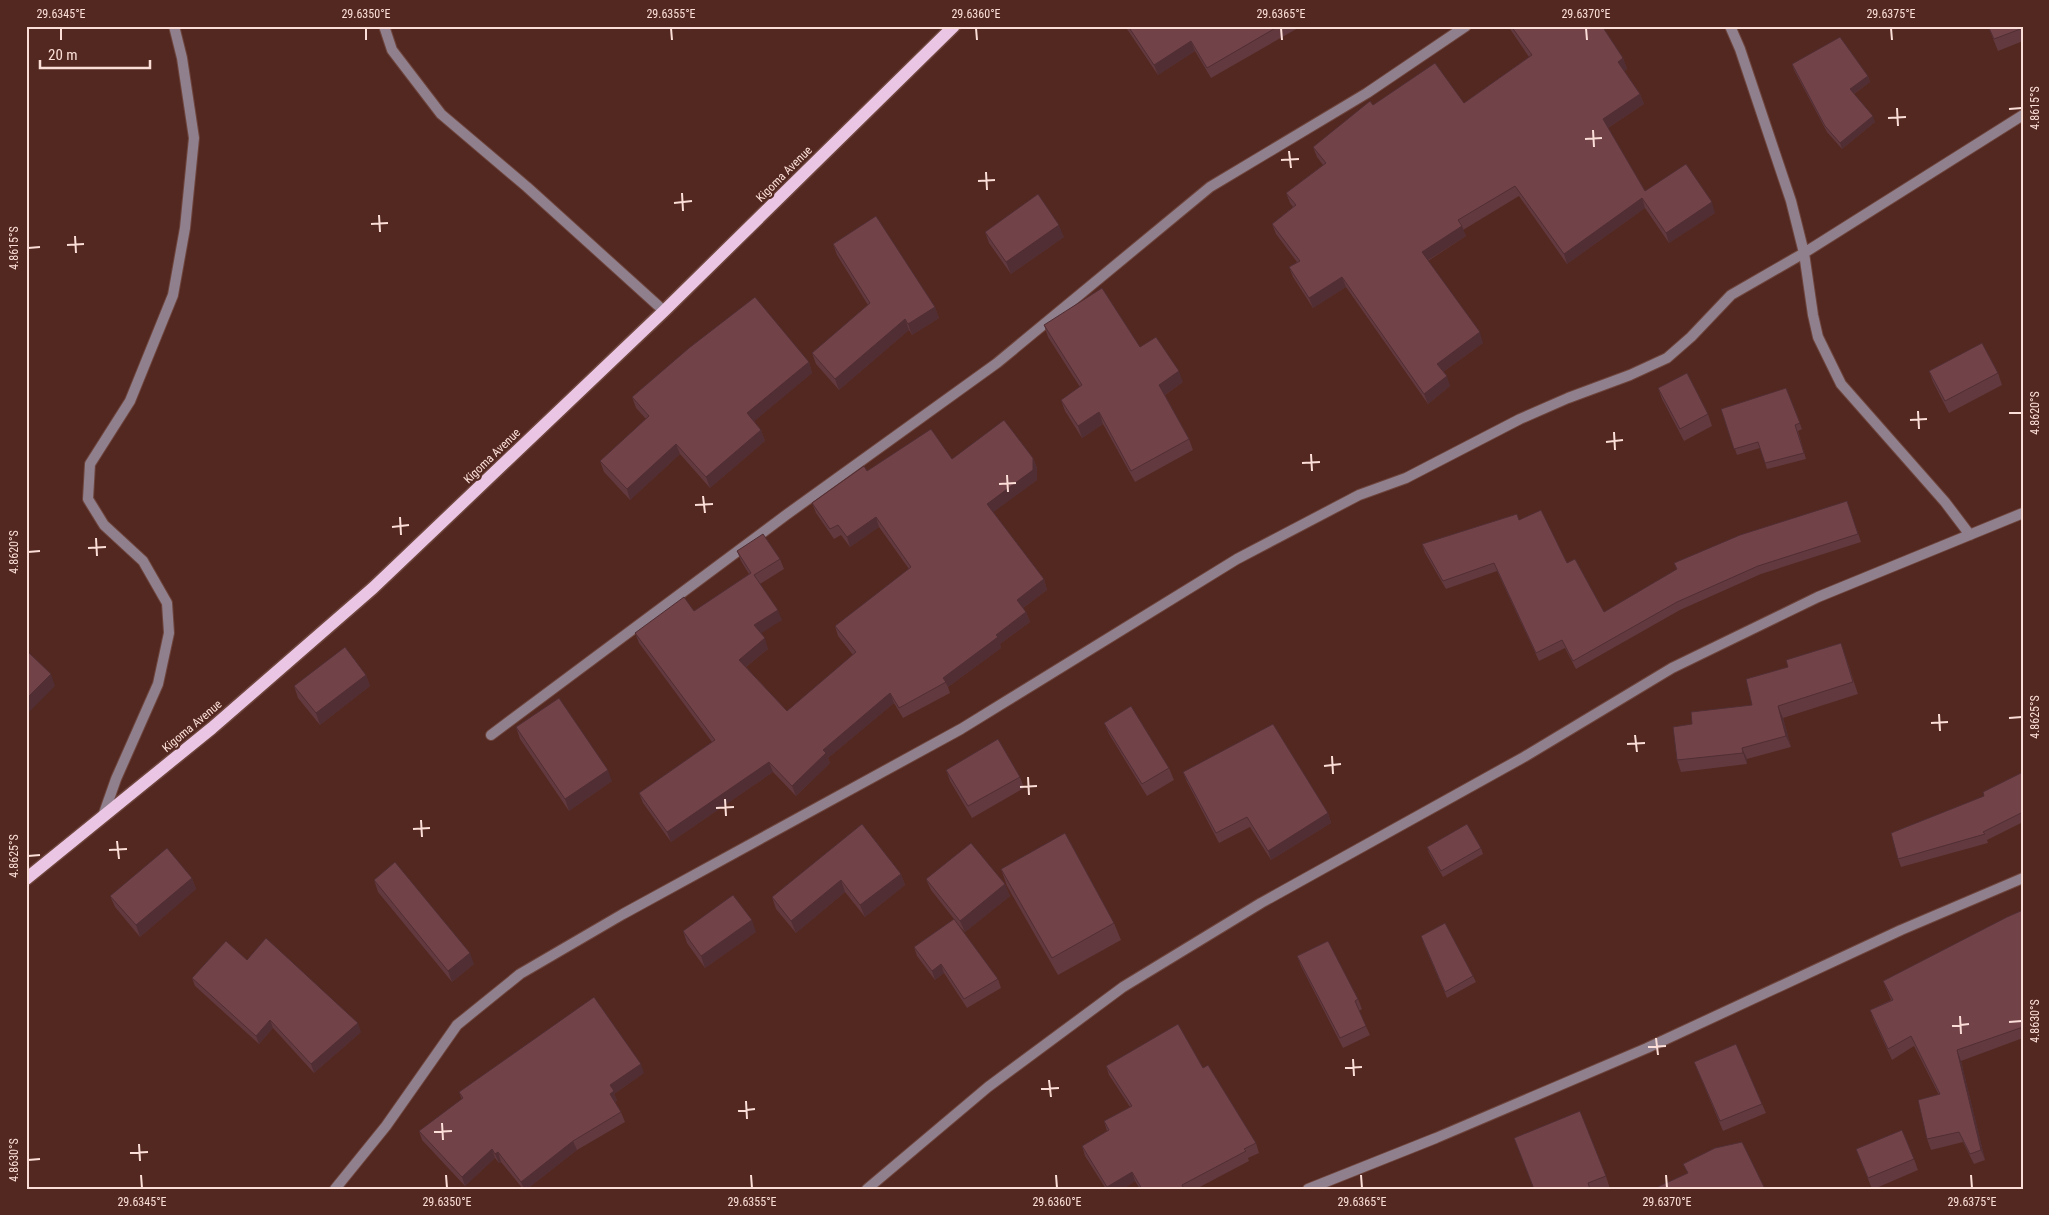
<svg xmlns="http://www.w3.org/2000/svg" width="2049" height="1215" viewBox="0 0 2049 1215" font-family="'Roboto Condensed',sans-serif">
<rect width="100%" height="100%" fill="#532820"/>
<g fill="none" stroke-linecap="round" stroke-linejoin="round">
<defs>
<path id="service" d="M384 26 392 50 441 114 527 187 664 311
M103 816 116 779 158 684 169 633 167 603 143 561 104 525 88 499 90 464 130 401 173 295 185 228 194 138 182 58 174 26"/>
<path id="minor" d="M1730 26 1740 49 1791 201 1804 253 1813 315 1818 337 1841 384 1945 502 1970 535
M491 735 786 515 997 363 1210 187 1367 93 1466 26
M335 1189 386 1126 457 1025 520 974 623 914 961 729 1237 559 1359 495 1406 478 1520 419 1568 398 1630 375 1667 358 1691 337 1731 295 1804 253 2023 115
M867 1189 988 1087 1123 987 1261 903 1524 757 1672 668 1818 597 2023 513
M1308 1189 1436 1138 1647 1048 1901 930 2023 878"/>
<path id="primary" d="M26 879 212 728 373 588 664 311 954 26"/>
</defs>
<use href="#service" stroke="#6e453d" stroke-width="12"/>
<use href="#minor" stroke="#6e453d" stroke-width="12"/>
<use href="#primary" stroke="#6e453d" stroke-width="15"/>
<use href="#service" stroke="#907f8d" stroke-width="10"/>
<use href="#minor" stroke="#907f8d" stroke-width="10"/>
<use href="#primary" stroke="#eac6e4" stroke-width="12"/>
</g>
<path fill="#62393f" d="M1126 26H1298V28L1211 78 1195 51 1158 75 1127 29Z
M1509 26H1602L1623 58 1627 69 1624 71 1640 94 1644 104 1608 128 1645 191 1715 213 1669 243 1645 208 1567 264 1519 196 1463 230 1466 236 1428 261 1483 343 1443 372 1450 386 1428 404 1346 287 1313 308 1293 277 1289 267 1297 262 1276 234 1272 224 1293 207 1290 203 1286 193 1323 165 1317 157 1313 147 1464 103 1529 57 1510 29Z
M1988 26H2023V41L1998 51Z
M1792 64 1868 76 1870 82 1854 94 1875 122 1842 149 1827 132 1794 70Z
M985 232 1064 237 1011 274 989 243Z
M833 244 935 307 939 318 912 335 909 330 839 390 816 364 812 353 868 305 837 255Z
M1044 325 1140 347 1183 382 1165 395 1189 439 1193 450 1135 482 1103 424 1082 438 1065 411 1061 400 1080 387 1048 337Z
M809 362 812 373 754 421 761 430 765 441 710 488 680 454 630 500 604 472 600 461 646 419 636 408 632 397Z
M1929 371 1998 373 2002 385 1949 413 1933 382Z
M1658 388 1708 414 1712 426 1684 441 1662 399Z
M1786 388 1802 429 1798 431 1806 459 1767 469 1760 448 1737 455 1721 409Z
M1033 458 1037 468V480L993 512 1044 579 1047 590 1023 608 1026 612 1030 622 1000 644 1001 648 948 687 950 693 903 718 894 703 828 758 830 763 796 796 773 772 671 842 643 803 639 793 712 742 639 643 635 633 694 611 749 574 741 561 737 551 780 559 784 569 760 584 782 620 760 633 768 649 746 667 787 711 853 655 838 636 835 626 909 569 879 527 850 547 841 535 834 539 816 513 812 503 867 471 952 459Z
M1847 501 1861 542 1761 574 1680 610 1576 669 1565 648 1539 661 1497 571 1446 589 1425 553 1422 544 1520 520 1567 563 1604 612 1677 570 1674 563Z
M1841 643 1858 694 1783 718 1791 747 1747 759V764L1681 772 1677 760 1752 705 1788 667Z
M366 675 370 686 320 725 298 698 294 686Z
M1104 723 1169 768 1174 780 1147 796 1109 734Z
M516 727 612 781 569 811 520 739Z
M946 770 1020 777 1024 788 972 818 950 781Z
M1183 772 1328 813 1331 823 1271 860 1250 827 1219 843 1187 782Z
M2023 772V822L1987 840 1988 843 1901 867 1898 859 1984 796Z
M862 824 901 874 905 885 865 917 845 892 796 933 776 909 772 897Z
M1427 847 1481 848 1483 854 1443 877 1429 853Z
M1001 869 1114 923 1121 940 1058 975 1007 886Z
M192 878 196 889 140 937 115 907 110 896Z
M926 879 1005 884 1010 896 965 932 955 921 998 979 1001 988 967 1008 944 973 935 980 917 956 914 947 954 919 931 890Z
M374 880 474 964 452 982 378 892Z
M2023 910V1038L1961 1061 1985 1160 1974 1164 1963 1142 1931 1150 1927 1139 1939 1095 1914 1046 1892 1060 1874 1021 1870 1010 1891 1000 1883 981Z
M683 931 756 932 705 968 687 943Z
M1423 942 1473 976 1476 982 1447 998Z
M1297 956 1358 999 1362 1009 1359 1011 1370 1035 1343 1048 1301 966Z
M247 960 361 1032 314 1073 273 1028 259 1044 195 986 192 978Z
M1694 1062 1762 1104 1766 1113 1723 1131Z
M1106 1066 1203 1068 1256 1143 1259 1153 1248 1158 1249 1161 1196 1189H1140L1135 1181 1123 1189H1106L1085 1156 1082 1146 1107 1131 1104 1121 1130 1107 1109 1075Z
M644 1073 614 1094 617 1100 615 1102 621 1112 625 1122 577 1150 527 1189H523L501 1162 499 1163 495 1158 465 1186 422 1140 419 1131 462 1100 459 1092Z
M1514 1138 1606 1176 1610 1189H1534Z
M1856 1149 1914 1159 1918 1170 1874 1189H1872Z"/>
<path fill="#502e33" d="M688 26H693L689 31Z
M1191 41 1195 51 1158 75 1154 65Z
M1623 58 1627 69 1622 72 1618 62Z
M1868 76 1870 82 1852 95 1850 89Z
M1640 94 1644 104 1606 129 1603 119Z
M1873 116 1875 122 1842 149 1840 143Z
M1642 198 1645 208 1567 264 1564 254Z
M1712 202 1715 213 1669 243 1666 233Z
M1059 225 1064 237 1011 274 1006 262Z
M1462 226 1466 236 1425 262 1422 252Z
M1342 277 1346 287 1313 308 1309 298Z
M935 307 939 318 912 335 908 324Z
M905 319 909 330 839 390 835 379Z
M1480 332 1483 343 1440 374 1437 364Z
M809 362 812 373 751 424 747 413Z
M1179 371 1183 382 1163 396 1159 385Z
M1447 376 1450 386 1428 404 1424 394Z
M1099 412 1103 424 1082 438 1078 426Z
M761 430 765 441 710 488 706 477Z
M676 444 680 454 630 500 627 489Z
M1033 458 1037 468V480L991 514 987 504Z
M876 517 879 527 850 547 847 537Z
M1044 579 1047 590 1020 610 1017 600Z
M778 610 782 620 757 636 754 625Z
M1026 612 1030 622 1000 644 1001 648 948 687 943 678 996 635Z
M765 638 768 649 742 670 739 660Z
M51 674 55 686 26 715V699Z
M366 675 370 686 320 725 316 713Z
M890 693 894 703 828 758 830 763 796 796 792 786 823 750Z
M1778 706 1783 718 1791 747 1786 736Z
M1742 748 1747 759V764L1743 753Z
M769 762 773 772 671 842 667 832Z
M608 770 612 781 569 811 565 799Z
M1328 813 1331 823 1271 860 1268 851Z
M901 874 905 885 865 917 860 905Z
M192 878 196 889 140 937 136 925Z
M841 880 845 892 796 933 791 921Z
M1005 884 1010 896 965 932 960 921Z
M752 920 756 932 705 968 701 956Z
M470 953 474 964 452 982 448 971Z
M941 964 944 973 935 980 932 971Z
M270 1020 273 1028 259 1044 256 1036Z
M358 1023 361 1032 314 1073 311 1064Z
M1957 1050 1961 1061 1985 1160 1981 1150Z
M641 1064 644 1073 614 1094 617 1100 613 1103 610 1094V1085Z
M573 1141 577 1150 527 1189H524L521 1182Z
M492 1149 495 1158 465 1186 462 1177Z
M498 1152 501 1162 499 1163 495 1154Z
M1132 1172 1135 1181 1123 1189H1108L1107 1187Z"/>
<path fill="#724249" stroke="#502e33" d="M1128 26H1279L1207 68 1191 41 1154 65Z
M1511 26H1602L1623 58 1618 62 1640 94 1603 119 1645 191 1686 164 1712 202 1666 233 1642 198 1564 254 1515 186 1458 220 1462 226 1422 252 1480 332 1437 364 1447 376 1424 394 1342 277 1309 298 1289 267 1300 261 1272 224 1296 205 1286 193 1326 163 1313 147 1370 101 1373 105 1435 63 1464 103 1532 55Z
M1988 26H2023V28L1994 39Z
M1840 37 1868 76 1850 89 1873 116 1840 143 1825 126 1792 64Z
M1038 194 1059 225 1006 262 985 232Z
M876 216 935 307 908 324 905 319 835 379 812 353 870 303 833 244Z
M1102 288 1140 347 1156 337 1179 371 1159 385 1189 439 1131 471 1099 412 1078 426 1061 400 1082 385 1044 325Z
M755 297 809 362 747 413 761 430 706 477 676 444 627 489 600 461 649 416 632 397 689 348Z
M1982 343 1998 373 1945 401 1929 371Z
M1687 373 1708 414 1680 429 1658 388Z
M1786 388 1800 423 1795 425 1804 453 1765 463 1758 442 1734 449 1721 409Z
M1004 420 1033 458V470L987 504 1044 579 1017 600 1026 612 996 635 998 637 943 678 946 682 899 708 890 693 823 750 826 753 792 786 769 762 667 832 639 793 715 740 635 633 684 597 694 611 751 573 737 551 763 534 780 559 754 575 778 610 754 625 765 638 739 660 787 711 856 652 835 626 911 567 876 517 847 537 838 525 830 529 812 503 864 466 867 471 931 429 952 459Z
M1847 501 1858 534 1758 566 1677 602 1573 661 1562 640 1536 653 1494 563 1443 581 1422 544 1517 514 1519 520 1541 510 1567 563 1575 559 1604 612 1677 569 1674 563 1740 535Z
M1841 643 1853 682 1778 706 1786 736 1742 748 1743 753 1677 760 1673 727 1692 724 1691 712 1752 705 1746 679 1788 667 1786 660Z
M345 647 366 675 316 713 294 686Z
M26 650 51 674 26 699Z
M559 698 608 770 565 799 516 727Z
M1131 706 1169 768 1142 784 1104 723Z
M1273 724 1328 813 1268 851 1247 817 1216 833 1183 772Z
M998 739 1020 777 968 806 946 770Z
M2023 772V812L1983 832 1985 834 1898 859 1891 833 1984 796 1983 792Z
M862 824 901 874 860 905 841 880 791 921 772 897Z
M1467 824 1481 848 1441 871 1427 847Z
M1065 833 1114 923 1052 958 1001 869Z
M971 843 1005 884 960 921 926 879Z
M167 848 192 878 136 925 110 896Z
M395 862 470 953 448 971 374 880Z
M733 895 752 920 701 956 683 931Z
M2023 910V1027L1957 1050 1981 1150 1970 1154 1959 1132 1927 1139 1918 1100 1940 1094 1911 1036 1888 1049 1870 1010 1893 1000 1883 981 2007 917Z
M954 919 998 979 964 999 941 964 932 971 914 947Z
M1445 923 1473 976 1445 992 1421 936Z
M266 938 358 1023 311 1064 270 1020 256 1036 192 978 226 941 247 960Z
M1328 941 1358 999 1355 1001 1366 1026 1340 1038 1297 956Z
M594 997 641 1064 610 1085 614 1091 610 1094 621 1112 573 1141 521 1182 498 1152 495 1154 492 1149 462 1177 419 1131 463 1098 459 1092Z
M1178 1024 1203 1068 1208 1065 1256 1143 1244 1149 1246 1151 1182 1185 1183 1187 1180 1189H1142L1132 1172 1107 1187 1082 1146 1109 1130 1104 1121 1132 1106 1106 1066Z
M1736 1044 1762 1104 1720 1121 1694 1062Z
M1580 1111 1606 1176 1588 1183 1590 1189H1534L1514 1138Z
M1902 1130 1914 1159 1868 1178 1856 1149Z
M1742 1142 1765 1189H1653L1688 1173 1683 1164 1715 1148Z"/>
<path fill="none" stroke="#fbded8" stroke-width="2" d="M61 28V40M366 28V40M671 28 672 40M976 28 977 40M1281 28 1282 40M1586 28 1587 40M1891 28 1892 40M1897 108 1898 126M2009 109 2022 108M1888 118 1906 117M1593 130 1594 147M1585 139 1602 138M1289 151 1291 168M1281 160 1299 159M986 172 987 190M978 181 995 180M682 193 683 211M674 203 692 201M379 215 380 232M371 224 388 223M75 236 76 253M67 245 84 244M28 248 40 247M1918 411 1919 429M2009 413H2022M1910 420 1927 419M1614 432 1615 450M1606 442 1623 440M1311 454 1312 471M1302 463 1320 462M1007 475 1008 492M999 484 1016 483M703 496 705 513M695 505 713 504M400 517 401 535M392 527 409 525M96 538 97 556M88 548 106 547M28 552 40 551M1939 714 1940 731M2009 718 2022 717M1931 723 1948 722M1635 735 1637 752M1627 744 1645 743M1332 756 1333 774M1324 766 1341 764M1028 777 1029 795M1020 787 1037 786M725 799 726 816M716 808 734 807M421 820 422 837M413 829 430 828M117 841 119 859M109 850 127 849M28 856 40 855M1960 1016 1961 1034M2009 1022 2022 1021M1952 1026 1969 1024M1656 1038 1658 1055M1648 1047 1666 1046M1353 1059 1354 1076M1345 1068 1362 1067M1049 1080 1051 1097M1041 1089 1059 1088M746 1101 747 1119M738 1111 755 1109M442 1123 443 1140M434 1132 452 1131M139 1144 140 1161M130 1153 148 1152M28 1160 40 1159M141 1175 142 1188M446 1175 447 1188M751 1175 752 1188M1056 1175 1057 1188M1361 1175 1362 1188M1666 1175 1667 1188M1971 1175 1972 1188"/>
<g text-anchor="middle" stroke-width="4.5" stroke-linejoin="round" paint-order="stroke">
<g font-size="12" fill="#fbded8" stroke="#532820">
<text transform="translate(784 174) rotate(-45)" y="4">Kigoma Avenue</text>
<text transform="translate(492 456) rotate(-44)" y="4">Kigoma Avenue</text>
<text transform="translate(192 726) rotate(-40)" y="4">Kigoma Avenue</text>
</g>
</g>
<rect width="2049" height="1215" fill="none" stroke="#532820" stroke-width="55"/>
<path d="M40 60v8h110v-8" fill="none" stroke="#fbded8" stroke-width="2.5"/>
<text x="48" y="60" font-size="15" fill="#fbded8" stroke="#532820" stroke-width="4" paint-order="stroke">20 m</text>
<rect x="28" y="28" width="1994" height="1160" fill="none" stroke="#fbded8" stroke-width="2"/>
<g font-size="12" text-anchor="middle" fill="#fbded8">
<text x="61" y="18">29.6345°E</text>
<text x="366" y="18">29.6350°E</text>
<text x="671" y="18">29.6355°E</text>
<text x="976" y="18">29.6360°E</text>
<text x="1281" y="18">29.6365°E</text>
<text x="1586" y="18">29.6370°E</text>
<text x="1891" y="18">29.6375°E</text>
<text transform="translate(2035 108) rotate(-90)" y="4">4.8615°S</text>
<text transform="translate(14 248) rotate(-90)" y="4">4.8615°S</text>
<text transform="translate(2035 413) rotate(-90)" y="4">4.8620°S</text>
<text transform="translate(14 552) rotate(-90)" y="4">4.8620°S</text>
<text transform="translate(2035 717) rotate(-90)" y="4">4.8625°S</text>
<text transform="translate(14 856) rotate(-90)" y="4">4.8625°S</text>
<text transform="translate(2035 1021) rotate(-90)" y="4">4.8630°S</text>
<text transform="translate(14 1160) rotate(-90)" y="4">4.8630°S</text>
<text x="142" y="1206">29.6345°E</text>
<text x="447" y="1206">29.6350°E</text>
<text x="752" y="1206">29.6355°E</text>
<text x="1057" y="1206">29.6360°E</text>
<text x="1362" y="1206">29.6365°E</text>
<text x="1667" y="1206">29.6370°E</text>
<text x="1972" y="1206">29.6375°E</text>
</g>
</svg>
